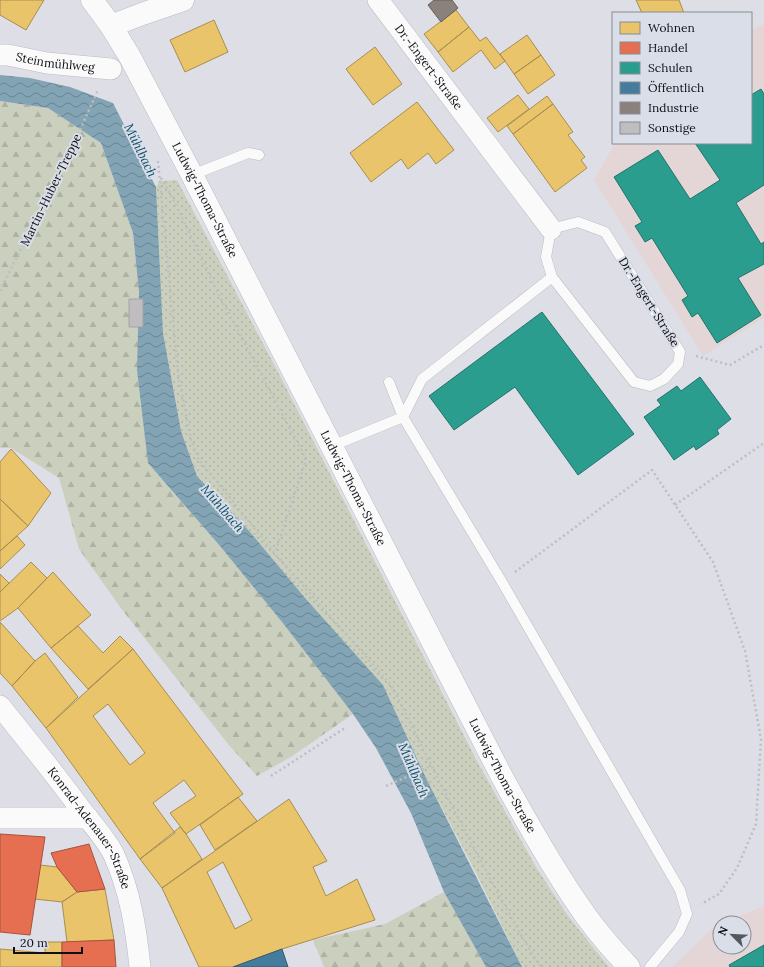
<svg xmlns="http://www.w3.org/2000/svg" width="764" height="967" viewBox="0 0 764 967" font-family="Lora,serif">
<defs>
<pattern id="forest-firs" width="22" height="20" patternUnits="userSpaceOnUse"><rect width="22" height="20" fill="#cbd0be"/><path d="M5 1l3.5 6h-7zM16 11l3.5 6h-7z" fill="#adb2a2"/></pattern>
<pattern id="park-dots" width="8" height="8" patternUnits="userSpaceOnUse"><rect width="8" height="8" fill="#cbd0be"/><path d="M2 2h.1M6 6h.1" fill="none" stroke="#adb2a2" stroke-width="1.8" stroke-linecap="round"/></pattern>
<pattern id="water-waves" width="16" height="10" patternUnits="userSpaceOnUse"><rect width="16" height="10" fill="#82a4b4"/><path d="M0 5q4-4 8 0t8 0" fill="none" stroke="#698491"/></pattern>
</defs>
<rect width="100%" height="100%" fill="#dedfe6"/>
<path fill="#e4d6d7" d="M764 24V318L703 356 594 180 615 143H751V30Z
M764 906V967H672L716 925 720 923V947H744V923H721Z"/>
<path fill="url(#forest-firs)" d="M0 101 48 108 101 143 133 233 139 292 148 463 220 546 282 622 353 714 291 757 257 776 228 744 120 607 79 549 59 478 11 448H0Z
M444 892 486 967H324L313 940 385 924Z"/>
<path fill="url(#park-dots)" d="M177 180 278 372 477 761 536 867 568 916 609 967H522L472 865 426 778 383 685 306 599 250 532 197 476 181 431 163 333 156 187 160 181Z"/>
<path fill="url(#water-waves)" d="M0 75 30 78 70 87 113 103 156 187 163 333 181 431 197 476 250 532 306 599 383 685 426 778 522 967H486L444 892 411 813 376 748 353 714 282 622 220 546 148 463 137 370 139 292 133 233 101 143 48 108 0 101Z"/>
<path fill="#e9c46a" stroke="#a78e50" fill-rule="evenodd" d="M0 0H44L26 30 0 15Z
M636 0H679L684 13H642Z
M456 10 469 27 438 52 424 34Z
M214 20 228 52 185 72 170 40Z
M469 27 480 41 486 37 505 61 495 69 481 50 453 72 438 52Z
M527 35 541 55 514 74 500 54Z
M375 47 402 84 373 105 346 69Z
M541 55 555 75 528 94 514 74Z
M518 95 529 109 498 132 487 118Z
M547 96 553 104 513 134 507 126Z
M417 102 454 150 436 164 428 153 408 169 401 159 371 182 350 153Z
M553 104 573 132 568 135 585 157 581 160 587 168 555 192 513 134Z
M11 449 51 493 28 526 0 499V462Z
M0 499 28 526 0 551Z
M17 536 25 545 0 569V551Z
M31 562 47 578 18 608 0 621V592Z
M53 572 91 615 51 648 18 608Z
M0 574 9 583 0 592Z
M0 622 35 661 12 686 0 673Z
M78 626 103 653 120 636 133 649 88 689 51 648Z
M133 649 243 794 186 834 170 813 196 796 184 780 153 803 175 833 140 859 46 728ZM108 704 145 753 130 765 93 716Z
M45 653 78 697 46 728 12 686 35 661Z
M238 797 257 821 215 850 200 825Z
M289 799 327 861 313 867 326 896 357 879 375 920 282 949 233 967H199L162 888ZM223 862 252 920 235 929 207 872Z
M180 827 186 834 202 859 162 888 140 859Z
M40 865 57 867 77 892 62 902 35 899Z
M105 889 114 940 67 942 62 902 77 892Z
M45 942H62V967H0V949L45 953Z"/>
<path fill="#e76f51" stroke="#a6523e" d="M0 834 45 837 30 935 0 932Z
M89 844 105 889 77 892 57 867 51 853Z
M114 940 116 967H62V942Z"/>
<path fill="#2a9d8f" stroke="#22736a" d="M761 89 764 94V185L736 203 761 244 764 242V264L738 278 761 315 717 343 698 313 692 317 682 300 688 296 652 238 645 242 635 226 642 222 614 177 658 150 690 199 720 180 695 143H751V95Z
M542 312 634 434 578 475 515 387 454 430 429 396Z
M700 377 731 419 717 430 719 434 696 450 694 446 674 460 644 417 661 405 657 400 677 386 681 391Z
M764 945V967H730L729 965Z"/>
<path fill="#457b9d" stroke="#345b74" d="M282 949 288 967H233Z"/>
<path fill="#8a817c" stroke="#655f5c" d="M434 0H452L458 8 441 22 428 5Z"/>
<path fill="#bfbdc0" stroke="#a4a3a5" d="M129 299H143V327H129Z"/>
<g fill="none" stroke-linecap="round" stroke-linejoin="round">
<defs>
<path id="lane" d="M192 175 248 153 259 155
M578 222 605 232 680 352 678 364 664 379 650 386 634 382 552 277 546 257 551 229Z
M389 382 403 417 502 582 680 890 687 914 679 932 650 967
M332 446 403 417 422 379 552 277"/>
<g id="street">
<path id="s1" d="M378 0 551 229"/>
<path id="s2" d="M0 55H8L47 63 111 69"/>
<path id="s3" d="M0 706C28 741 56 775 82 811 94 826 106 839 114 855 130 891 136 928 140 967"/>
<path d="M0 818H88"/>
</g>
<g id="secondary">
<path id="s4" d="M92 0 111 26 130 57 192 175 501 775C525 819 549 862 577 903 592 926 610 947 629 967"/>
<path d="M111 26 142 14 183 0"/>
</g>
</defs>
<use href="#lane" stroke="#babbc0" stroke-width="11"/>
<use href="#street" stroke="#babbc0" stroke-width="22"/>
<use href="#secondary" stroke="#babbc0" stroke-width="23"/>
<path stroke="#bebec0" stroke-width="2.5" stroke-dasharray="2 3" stroke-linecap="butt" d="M158 161 178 373 191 440 198 458 275 554 389 683 396 694C426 756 458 819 491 880 507 909 522 939 541 967
M161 178 173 199 219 295 305 457V463L275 553
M0 291 79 132 98 90
M696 356 730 365 764 345
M675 505 764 443
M515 572 652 470 713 562 745 651 761 739 756 824 737 868 719 894 701 904
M271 776 345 728
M386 786 431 766"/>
<use href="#lane" stroke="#fafafb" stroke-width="10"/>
<use href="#street" stroke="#fafafb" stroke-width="21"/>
<use href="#secondary" stroke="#fafafb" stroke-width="22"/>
</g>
<g text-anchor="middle" stroke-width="4" stroke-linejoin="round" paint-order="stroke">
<g font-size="12" fill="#0e1013" stroke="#dadee9">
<text dy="4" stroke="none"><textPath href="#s2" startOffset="56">Steinmühlweg</textPath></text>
<text dy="4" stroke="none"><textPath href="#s1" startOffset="84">Dr.-Engert-Straße</textPath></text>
<text transform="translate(51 190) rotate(-64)" y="4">Martin-Huber-Treppe</text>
<text dy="4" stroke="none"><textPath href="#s4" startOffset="230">Ludwig-Thoma-Straße</textPath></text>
<text transform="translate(649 302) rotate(58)" y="4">Dr.-Engert-Straße</text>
<text dy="4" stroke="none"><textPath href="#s4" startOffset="554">Ludwig-Thoma-Straße</textPath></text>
<text dy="4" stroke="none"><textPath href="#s4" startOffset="878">Ludwig-Thoma-Straße</textPath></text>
<text dy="4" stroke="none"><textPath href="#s3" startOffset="152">Konrad-Adenauer-Straße</textPath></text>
</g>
<g font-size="13" font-style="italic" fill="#0d4f66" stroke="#dadee9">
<text transform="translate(141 150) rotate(64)" y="5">Mühlbach</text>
<text transform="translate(223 508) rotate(49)" y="5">Mühlbach</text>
<text transform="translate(414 770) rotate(67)" y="5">Mühlbach</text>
</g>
</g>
<rect x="612" y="12" width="140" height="132" fill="#dadee9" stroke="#888c93"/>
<rect x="620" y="22" width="20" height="12" fill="#e9c46a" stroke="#888c93"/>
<text x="648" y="32" font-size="12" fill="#0e1013">Wohnen</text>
<rect x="620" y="42" width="20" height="12" fill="#e76f51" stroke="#888c93"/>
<text x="648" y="52" font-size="12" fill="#0e1013">Handel</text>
<rect x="620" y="62" width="20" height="12" fill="#2a9d8f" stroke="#888c93"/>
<text x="648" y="72" font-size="12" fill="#0e1013">Schulen</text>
<rect x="620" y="82" width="20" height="12" fill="#457b9d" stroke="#888c93"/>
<text x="648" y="92" font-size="12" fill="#0e1013">Öffentlich</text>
<rect x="620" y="102" width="20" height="12" fill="#8a817c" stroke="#888c93"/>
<text x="648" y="112" font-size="12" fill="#0e1013">Industrie</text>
<rect x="620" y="122" width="20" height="12" fill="#bfbdc0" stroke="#888c93"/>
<text x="648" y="132" font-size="12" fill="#0e1013">Sonstige</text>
<g transform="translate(732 935) rotate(294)"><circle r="19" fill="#dadee9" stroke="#888c93"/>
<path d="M0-3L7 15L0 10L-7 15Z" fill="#57585d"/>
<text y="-6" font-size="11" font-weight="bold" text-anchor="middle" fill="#0e1013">N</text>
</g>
<path d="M14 947v6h68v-6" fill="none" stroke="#0e1013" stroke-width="2"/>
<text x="20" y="947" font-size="12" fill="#0e1013" stroke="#dadee9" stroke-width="3" paint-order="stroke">20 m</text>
</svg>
